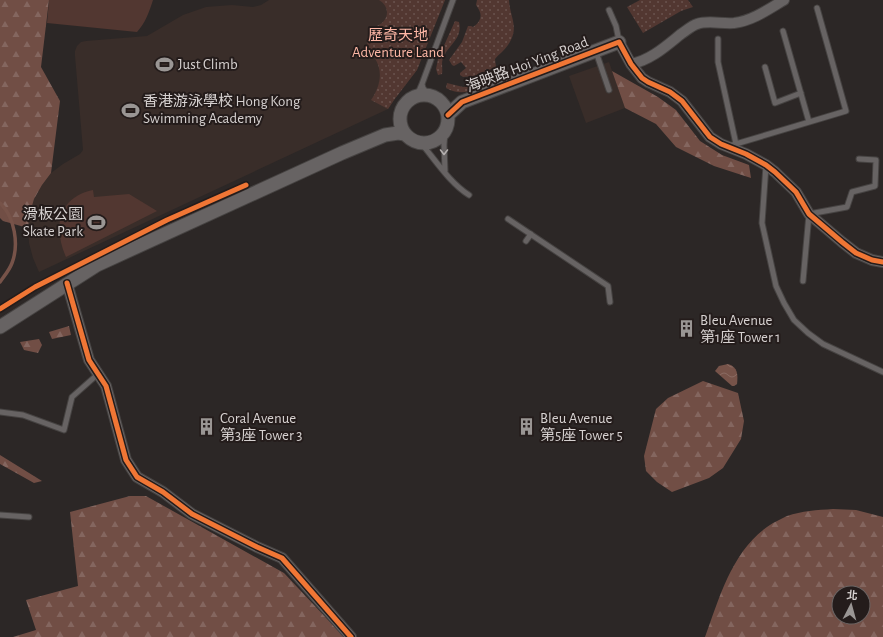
<svg xmlns="http://www.w3.org/2000/svg" width="883" height="637" viewBox="0 0 883 637" font-family="'Alegreya Sans','Noto Sans TC',sans-serif">
<defs>
<pattern id="grass-dots" width="8" height="8" patternUnits="userSpaceOnUse"><rect width="8" height="8" fill="#523731"/><path d="M2 2h.1M6 6h.1" fill="none" stroke="#6a534e" stroke-width="1.8" stroke-linecap="round"/></pattern>
<pattern id="forest-firs" width="22" height="20" patternUnits="userSpaceOnUse"><rect width="22" height="20" fill="#714e45"/><path d="M5 1l3.5 6h-7zM16 11l3.5 6h-7z" fill="#84665f"/></pattern>
<pattern id="water-waves" width="16" height="10" patternUnits="userSpaceOnUse"><rect width="16" height="10" fill="#775349"/><path d="M0 5q4-4 8 0t8 0" fill="none" stroke="#8a6b62"/></pattern>
</defs>
<rect width="100%" height="100%" fill="#2c2726"/>
<path fill="#392d29" d="M269 0H445L417 70 394 100 388 109 39 272 33 258 29 243 28 228 30 213 34 199 42 185 51 173 63 164 80 154 83 150 75 56V51L77 46 81 42 86 41 147 36 183 15 206 7 232 5 253 7 261 5Z
M609 62 625 108 586 123 569 76Z"/>
<path fill="url(#grass-dots)" d="M379 0H445L417 70 394 100 388 109 371 100C380 87 384 71 374 57 371 52 367 47 367 41 367 37 369 32 371 30 374 27 379 25 382 23 390 16 388 5 379 0Z
M477 0H509C510 18 520 27 508 45 504 51 499 54 495 59L496 67 474 76 463 77 460 75V73L466 68 461 62 454 66 452 65 449 60 462 42 468 26H471L473 27C482 21 483 14 476 5Z
M640 0H688L693 7 681 11 643 33 627 7Z
M455 21 459 22C463 39 448 45 443 58 441 64 443 69 442 74L438 75 436 69 438 59Z
M493 78 494 81C477 88 464 98 446 88L447 83 463 87 476 85Z"/>
<path fill="url(#forest-firs)" fill-rule="evenodd" d="M0 0H49L41 67 60 101 51 173 42 185 34 199 30 213 28 228 3 221 0 218Z
M612 71 658 97 676 110 700 141 722 155 749 165 751 178 714 166 676 147 656 124 625 108Z
M69 326 71 335 52 339 49 332Z
M39 339 42 345 38 353 24 350 20 342Z
M703 381 738 393 744 421 741 439 723 468 709 478 672 492 657 482 646 471 644 456 656 409 668 398Z
M0 455 42 481 34 483 0 464Z
M130 496H146L284 573 344 637H13L36 630 26 600 78 586 70 512Z
M833 509 856 510 883 517V637H705C720 596 733 547 773 523 778 521 782 518 787 516 802 511 817 510 833 509ZM839 593H863V617H839Z"/>
<path fill="#523731" d="M49 0H153C149 12 146 22 137 32L47 23Z
M93 190 94 197 129 194 157 211 66 257C53 228 58 197 93 190Z"/>
<path fill="url(#water-waves)" d="M728 364C738 367 738 375 737 384L734 386H732L715 371 719 366Z"/>
<g fill="none" stroke-linecap="round" stroke-linejoin="round">
<path stroke="#775349" stroke-width="3.5" d="M0 203C15 217 19 245 12 263 9 271 4 276 0 282"/>
<defs>
<path id="service" d="M609 10 616 26 619 41
M783 31 809 122
M718 39V62L736 144
M596 52 609 90
M765 67 775 103 801 93
M422 84 423 88 428 95
M409 100 419 91 422 84 453 0
M421 143C436 161 450 183 469 195
M729 146 846 111 817 8
M766 165 762 223 776 286 784 303 794 320 808 333 823 344 883 372
M445 171 444 145 445 131
M508 219 608 286 610 302
M526 241 531 234
M803 281 809 214 847 207 852 192 875 186 876 160 859 159
M0 412 23 415 64 430 72 397 98 374
M0 515 29 517"/>
<path id="minor" d="M619 42 631 64 642 78 648 82 670 92 682 101 710 137 721 144 746 154 766 165 775 172 796 192 809 214 842 242 856 253 872 260 883 262
M631 64C651 60 666 46 681 34 686 31 691 26 697 24 708 20 721 24 734 23 752 21 769 9 784 0
M67 283 89 360 106 386 126 460 137 477 163 492 192 514 257 547 282 558 351 637"/>
<path id="tertiary" d="M400 119a24 24 0 1 1 48 0a24 24 0 1 1-48 0Z
M448 115 462 102 619 42
M0 327 97 265 342 153 385 135 398 133 405 134"/>
</defs>
<use href="#service" stroke="#464342" stroke-width="7"/>
<use href="#minor" stroke="#464342" stroke-width="12"/>
<use href="#tertiary" stroke="#464342" stroke-width="15"/>
<use href="#service" stroke="#676363" stroke-width="5"/>
<use href="#minor" stroke="#676363" stroke-width="10"/>
<use href="#tertiary" stroke="#676363" stroke-width="13"/>
<defs>
<path id="cycleway" d="M448 115 462 102 619 42 631 64 642 78 648 82 670 92 682 101 710 137 721 144 746 154 766 165 775 172 796 192 809 214 842 242 856 253 872 260 883 262
M67 283 89 360 106 386 126 460 137 477 163 492 192 514 257 547 282 558 351 637
M0 309 35 287 167 220 246 185"/>
</defs>
<use href="#cycleway" stroke="#241c1b" stroke-width="8"/>
<use href="#cycleway" stroke="#f07635" stroke-width="5"/>
</g>
<defs><path id="oneway-chevron" d="M-2-3.5L2.5 0L-2 3.5" fill="none" stroke-width="1.6" stroke-linecap="round" stroke-linejoin="round"/></defs>
<use stroke="#b5b0af" href="#oneway-chevron" transform="translate(444 152) rotate(90)"/>
<defs>
<symbol id="stadium-bare" viewBox="-9 -9 18 18"><path d="M0-5a6.5 5 0 1 0 0 10a6.5 5 0 1 0 0-10ZM-3.5-1.8h7v3.6h-7Z" fill="#9a9694" stroke="#241c1b" stroke-width="2.5" paint-order="stroke"/></symbol>
<symbol id="building-bare" viewBox="-9 -9 18 18"><path d="M-4-6H4V6H1V3H-1V6H-4ZM-2.5-4.3h1.7v1.8h-1.7ZM.8-4.3h1.7v1.8H.8ZM-2.5-1h1.7V.8h-1.7ZM.8-1h1.7V.8H.8Z" fill="#9a9694" stroke="#241c1b" stroke-width="2.5" paint-order="stroke"/></symbol>
</defs>
<g fill-rule="evenodd">
<use href="#stadium-bare" x="152" y="52" width="25" height="25"/>
<use href="#stadium-bare" x="118" y="98" width="25" height="25"/>
<use href="#stadium-bare" x="84" y="210" width="25" height="25"/>
<use href="#building-bare" x="674" y="316" width="25" height="25"/>
<use href="#building-bare" x="194" y="414" width="25" height="25"/>
<use href="#building-bare" x="514" y="414" width="25" height="25"/>
</g>
<g text-anchor="middle" stroke-width="4" stroke-linejoin="round" paint-order="stroke">
<g font-size="15" fill="#fdb7a5" stroke="#241c1b">
<text x="398" y="40">歷奇天地<tspan x="398" dy="17">Adventure Land</tspan></text>
</g>
<g font-size="15" fill="#d6d1d0" stroke="#241c1b" text-anchor="start">
<text x="178" y="69">Just Climb</text>
<text x="143" y="106">香港游泳學校 Hong Kong<tspan x="143" dy="17">Swimming Academy</tspan></text>
<text x="83" y="219" text-anchor="end">滑板公園<tspan x="83" dy="17">Skate Park</tspan></text>
<text x="700" y="325">Bleu Avenue<tspan x="700" dy="17">第1座 Tower 1</tspan></text>
<text x="220" y="423">Coral Avenue<tspan x="220" dy="17">第3座 Tower 3</tspan></text>
<text x="540" y="423">Bleu Avenue<tspan x="540" dy="17">第5座 Tower 5</tspan></text>
</g>
<g font-size="15" fill="#d6d1d0" stroke="#241c1b">
<text transform="translate(527 64) rotate(-21)" y="5">海映路 Hoi Ying Road</text>
</g>
</g>
<g transform="translate(851 605) rotate(6)"><circle r="19" fill="#241c1b" stroke="#6b6463"/>
<path d="M0-3L7 15L0 10L-7 15Z" fill="#9a9694"/>
<text y="-6" font-size="11" font-weight="bold" text-anchor="middle" fill="#d6d1d0">北</text>
</g>
</svg>
